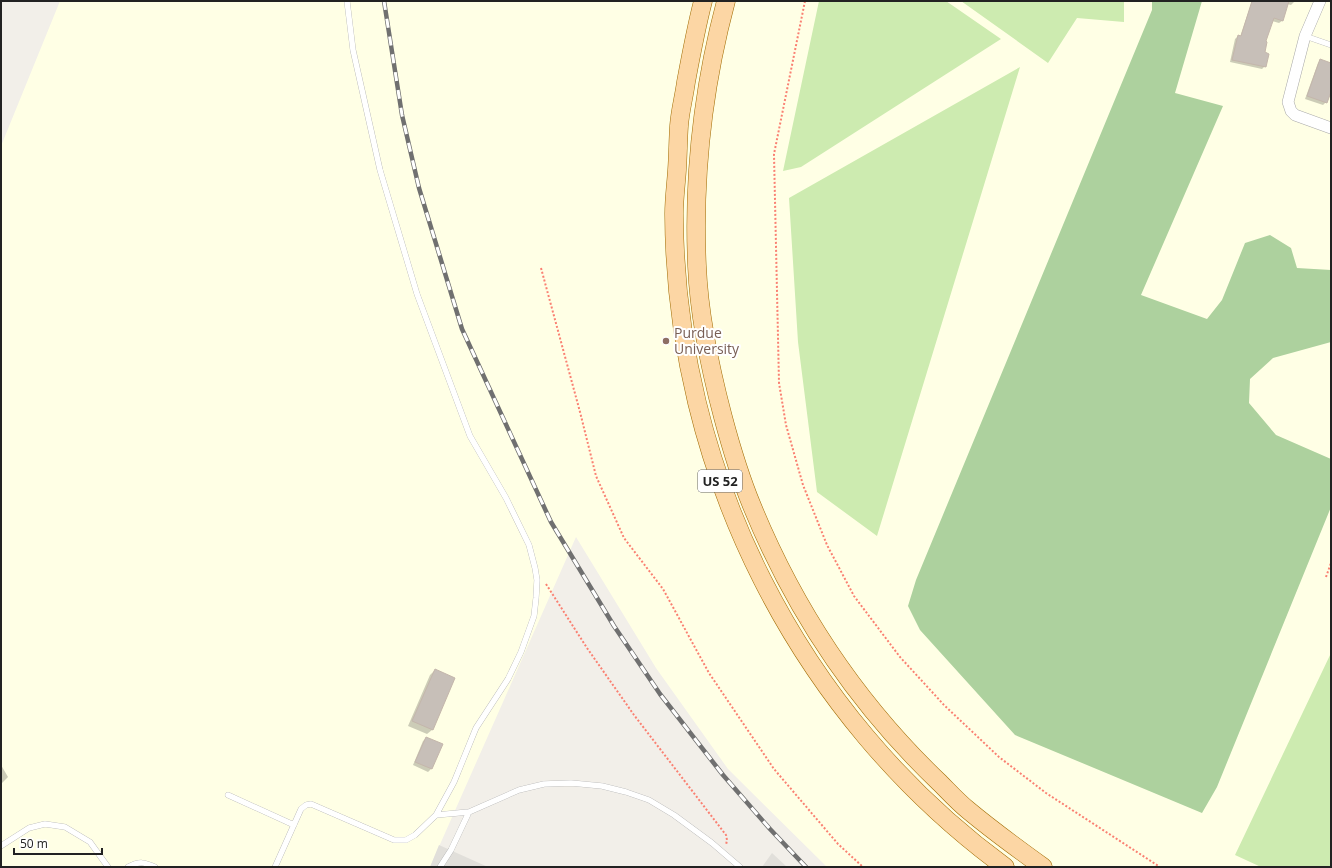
<svg xmlns="http://www.w3.org/2000/svg" width="1332" height="868" viewBox="0 0 1332 868" font-family="'Open Sans',sans-serif">
<rect width="100%" height="100%" fill="#f2efe9"/>
<path fill="#ffffe5" d="M60 1H1331V867H827L728 769 656 668 576 537 430 867H1V146Z"/>
<path fill="#e1dfda" d="M439 845 488 867H430Z
M772 853 787 867H762Z"/>
<path fill="#cdebb0" d="M819 1H946L1001 39 801 167 783 171Z
M961 1H1124V22L1077 18 1048 63Z
M1020 67 877 536 817 492 798 342 789 198Z
M1331 653V867H1261L1235 855Z"/>
<path fill="#add19e" d="M1152 1H1202L1175 93 1223 106 1141 295 1207 319 1222 300 1245 243 1270 235 1291 248 1297 268 1331 270V342L1273 358 1250 379 1249 403 1276 435 1331 459V507L1217 787 1202 813 1015 735 920 630 908 606 916 580 1152 10Z"/>
<path fill="#0003" d="M1252 1H1295L1291 5 1287 4 1282 21 1279 23 1272 21 1265 42V66L1262 69 1230 62 1235 39 1238 36 1240 37Z
M1321 60 1331 64V89L1326 102 1323 105 1305 99 1318 63Z
M435 670 454 679 432 730 427 734 408 726 430 675Z
M426 738 442 745 431 769 428 772 413 765 423 741Z
M1 765 8 777 1 784Z"/>
<path fill="#c7bfb8" stroke="#c4b6ab" d="M1252 1H1289L1283 21 1274 18 1266 41 1267 42 1265 52 1269 54 1266 67 1232 60 1238 35 1241 36Z
M1320 59 1331 63V92L1327 103 1307 96Z
M435 669 455 678 433 730 412 721Z
M426 737 443 744 432 769 415 762Z"/>
<g fill="none" stroke-linecap="round" stroke-linejoin="round">
<defs>
<path id="service" d="M347 1 353 50 380 170 417 294 470 436 506 498 529 545 535 568 537 580 536 598 534 616 521 652 508 679 476 728 454 782 436 815
M1305 36 1331 45
M228 795 294 825
M1 846 29 828 45 824 65 827 90 842 108 867
M128 867C140 861 144 862 155 867
M275 867 301 809 306 805 311 804 394 840H406L415 835 436 815 469 812 519 790 544 784 571 783 602 786 626 792 649 800 674 815 712 843 740 867
M440 867 451 850 469 812"/>
<path id="minor" d="M1320 1 1305 36 1288 102 1291 111 1295 115 1331 128"/>
<path id="primary" d="M703 1C696 28 691 55 686 82 684 97 680 111 679 126 678 141 678 155 677 170 676 185 674 199 674 214 675 470 798 715 1005 867
M726 1C703 87 693 177 697 266 699 316 710 368 723 417 731 447 740 477 752 506 795 611 858 705 940 783 949 792 958 802 968 810 992 830 1018 849 1043 867"/>
</defs>
<use href="#service" stroke="#a9a9a9" stroke-width="6"/>
<use href="#minor" stroke="#a9a9a9" stroke-width="12"/>
<use href="#primary" stroke="#a06b00" stroke-width="19"/>
<path stroke="#fa8072" stroke-width="2" stroke-dasharray="2 2" stroke-linecap="butt" d="M805 1 774 154 779 383 786 425 803 485 827 545 854 596 900 657 944 705 999 757 1046 793 1160 867
M1 48V95
M541 268 580 412 596 476 624 538 663 589 709 673 774 769 838 844 863 867
M1326 577 1331 563
M546 584 587 648 634 715 726 835 727 840 726 845"/>
<use href="#service" stroke="#fff" stroke-width="5.5"/>
<use href="#minor" stroke="#fff" stroke-width="11"/>
<use href="#primary" stroke="#fcd6a4" stroke-width="18"/>
<defs>
<path id="rail" d="M384 1 402 115 419 188 462 329 551 522 614 626 660 694 723 775 770 829 806 867"/>
</defs>
<use href="#rail" stroke="#707070" stroke-width="4.5"/>
<use href="#rail" stroke="#fff" stroke-width="3" stroke-dasharray="9" stroke-linecap="butt"/>
</g>
<circle fill="#8d6e63" stroke="#fff" stroke-width="1.5" cx="666" cy="341" r="4"/>
<g text-anchor="middle" stroke-width="4" stroke-linejoin="round" paint-order="stroke">
<rect fill="#fff" stroke="#646464" stroke-width="1" x="698" y="470" width="44" height="22" rx="3"/>
<g font-size="13" font-weight="bold" fill="#222">
<text x="720" y="486">US 52</text>
</g>
<g font-size="14" fill="#785e54" stroke="#fff" text-anchor="start">
<text x="674" y="338">Purdue<tspan x="674" dy="16">University</tspan></text>
</g>
</g>
<rect width="1332" height="868" fill="none" stroke="#222222" stroke-width="4"/>
<path d="M14 848v6h88v-6" fill="none" stroke="#222222" stroke-width="2"/>
<text x="20" y="848" font-size="12" fill="#222222" stroke="#ffffff" stroke-width="3" paint-order="stroke">50 m</text>
</svg>
